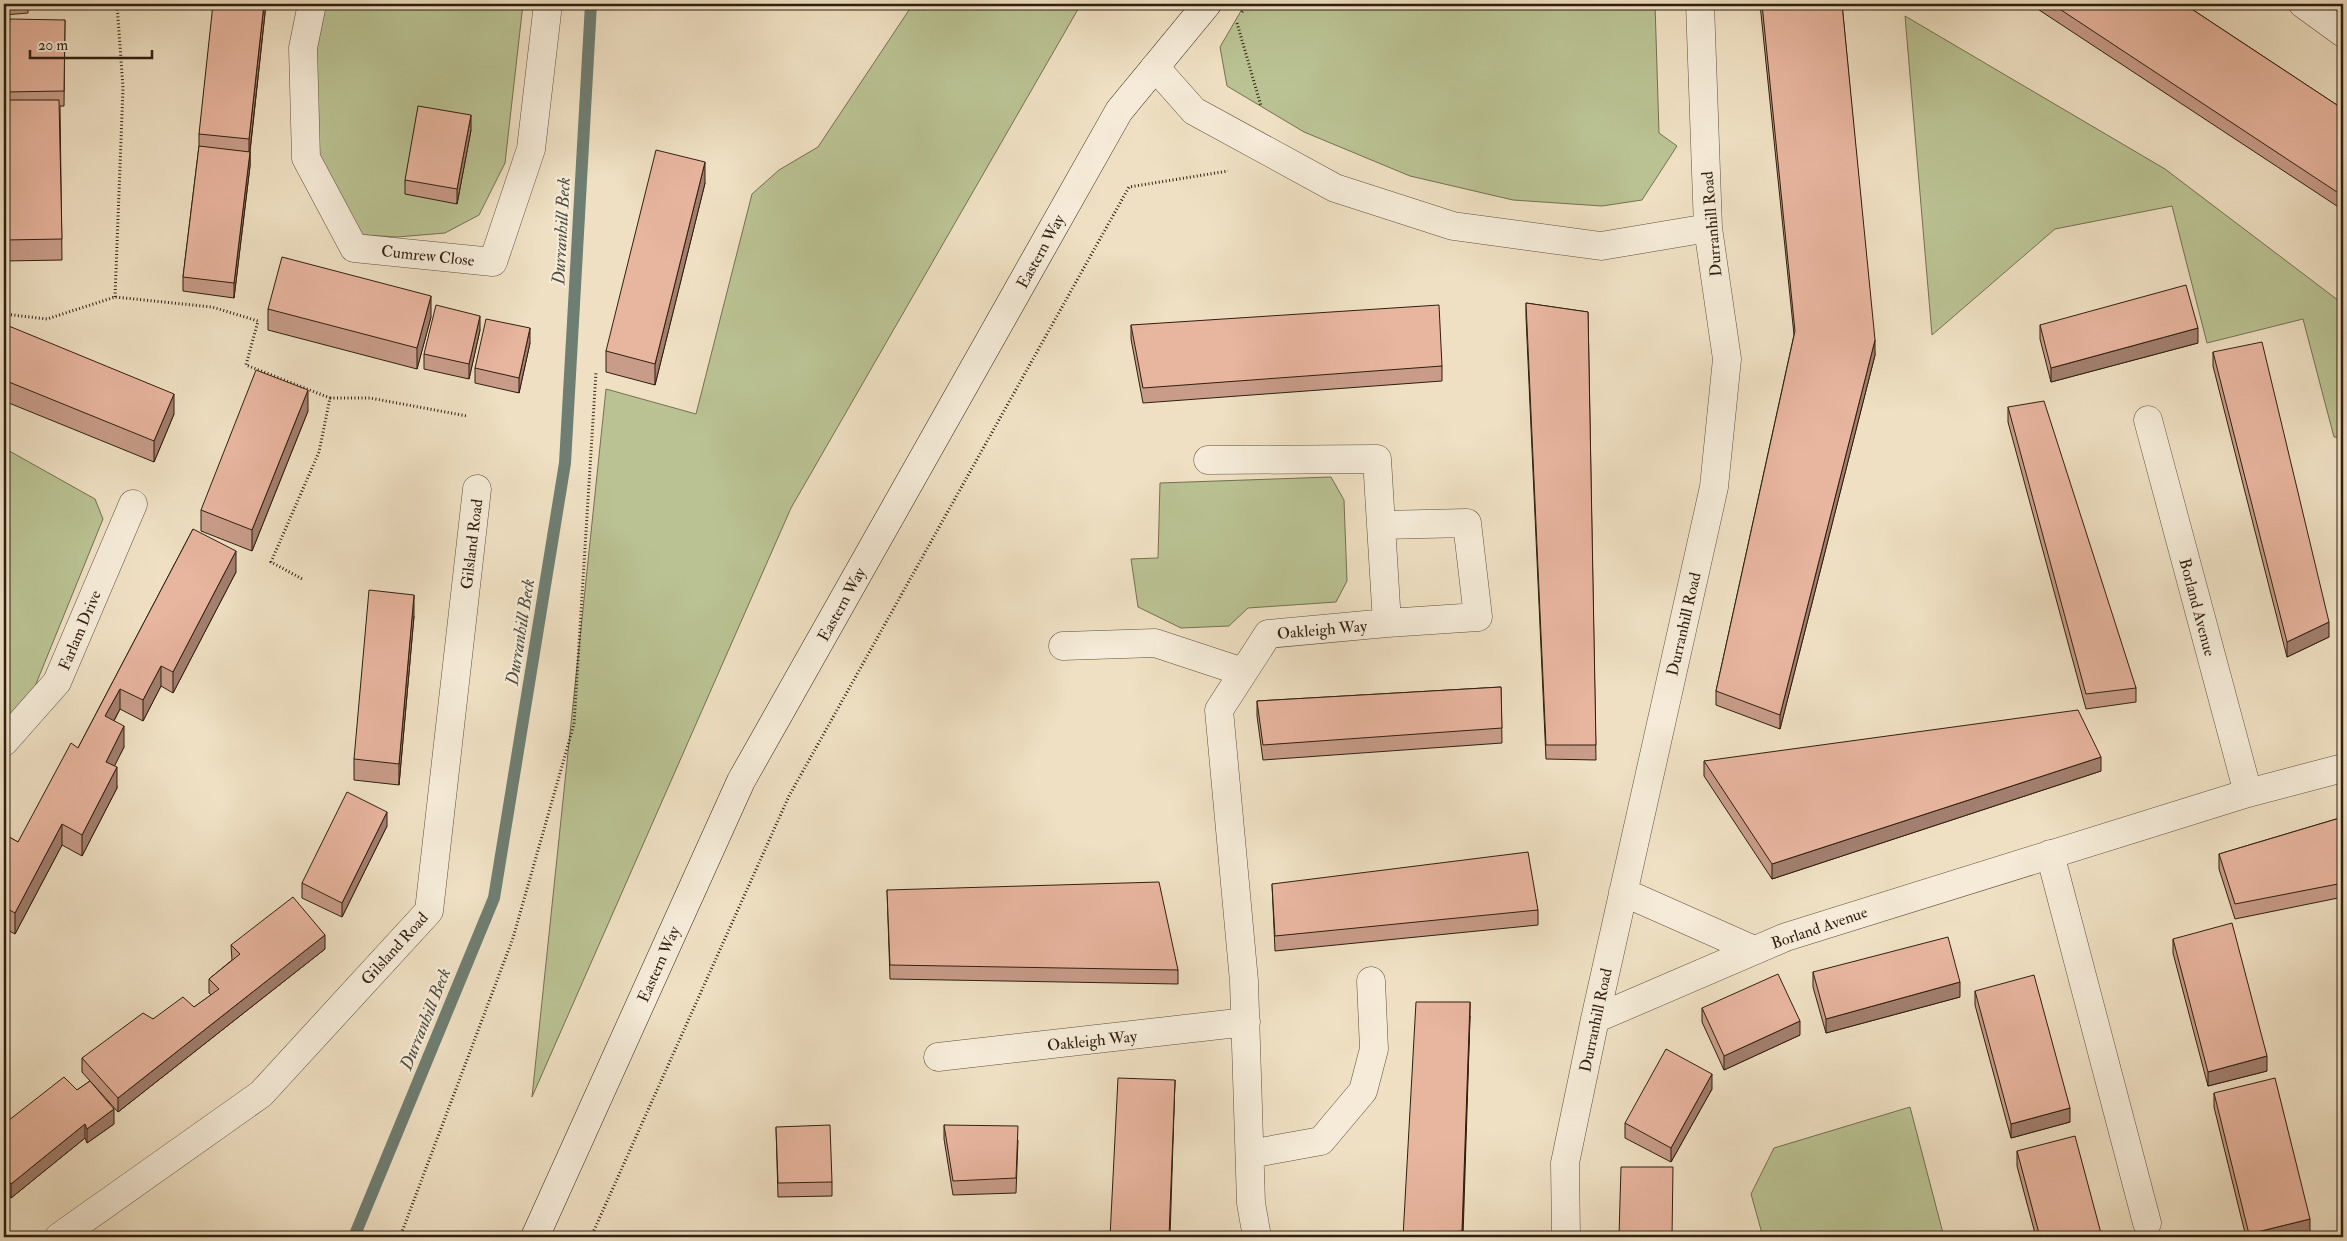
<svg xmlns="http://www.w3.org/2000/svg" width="2347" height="1241" viewBox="0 0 2347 1241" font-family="'IM FELL Double Pica',serif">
<rect width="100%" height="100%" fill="#efe0c3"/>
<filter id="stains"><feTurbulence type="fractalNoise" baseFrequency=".004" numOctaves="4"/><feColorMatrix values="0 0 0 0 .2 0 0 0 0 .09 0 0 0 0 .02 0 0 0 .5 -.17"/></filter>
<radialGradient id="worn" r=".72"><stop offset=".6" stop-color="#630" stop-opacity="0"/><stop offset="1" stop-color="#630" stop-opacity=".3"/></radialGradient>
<path fill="#bac293" stroke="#747051" d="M324 4H523L505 163 479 215 445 233 397 237 350 234 318 184 306 88Z
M913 4H1081L791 508 532 1097 606 389 696 414 752 194 779 170 818 147Z
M1245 4H1655L1659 133 1677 146 1642 200 1602 206 1513 200 1410 176 1304 132 1227 86 1220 47Z
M1905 16 2165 169 2343 304V438L2334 437 2303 319 2207 343 2172 206 2055 229 1932 335Z
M4 448 95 499 103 519 14 738 4 754Z
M1331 477 1344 500 1347 581 1336 602 1248 608 1229 626 1181 628 1138 607 1131 559 1158 558 1160 483Z
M1910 1107 1944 1237H1763L1751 1194 1774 1148Z"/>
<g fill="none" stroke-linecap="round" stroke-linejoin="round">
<path stroke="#6f7e72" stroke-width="12" d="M354 1237 494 898 565 463 591 4"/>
<defs>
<path id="street" d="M312 4 303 48 306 158 354 248 493 262 531 149 548 4
M2303 4 2343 33
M1155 67 1194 111 1335 188 1453 226 1601 246 1708 228
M2148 420 2248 793
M1208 460 1377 459 1387 623 1268 634 1219 710 1244 981 1251 1203 1257 1237
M1382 525 1467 523 1478 617 1387 623
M1063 646 1155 643 1243 672
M4 742 57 682 133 504
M2050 854 2147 1223
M1623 892 1754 950
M1595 1019 1786 937 2248 793 2343 768
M938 1057 1246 1022
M1250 1154 1321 1141 1363 1091 1374 1049 1371 981
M59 1237 261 1094 429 911 477 489
M1566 1237 1565 1163 1595 1019 1714 487 1727 359 1708 228 1700 4"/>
<path id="secondary" d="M535 1237 741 781 1119 111 1207 4"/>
</defs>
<use href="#street" stroke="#5f4f3c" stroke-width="29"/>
<use href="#secondary" stroke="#2f1f0f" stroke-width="29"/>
<path stroke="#2f1f0f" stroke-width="3" stroke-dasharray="1 2.5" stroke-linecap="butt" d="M1242 12 1249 4
M1237 23 1261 106
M115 297 123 88 117 4
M4 314 47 319 115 297 212 307 258 321 246 365 330 398 319 452 271 562 304 580
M330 398H370L467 416
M400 1237 513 938 574 724 596 372
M591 1237 789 796 1129 187 1228 171"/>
<use href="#street" stroke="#f5ebd8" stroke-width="28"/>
<use href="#secondary" stroke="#f5ebd8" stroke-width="28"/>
</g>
<path fill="#c89c89" stroke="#2f1f0f" d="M4 4H28V13L4 15Z
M265 4V13L250 152V166L234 298 183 291V277L199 146V134Z
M1760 4H1842L1875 355 1780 729 1716 705V691L1794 335Z
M2030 4H2184L2343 109V210Z
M65 20 64 106H60L62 260 4 261V27H9Z
M471 130 457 204 405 194V180Z
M705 183 655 385 606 372V351Z
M1526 303 1588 312 1596 760 1546 759 1526 317Z
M268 309 431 317 417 369 268 330Z
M4 324 174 414 154 462 4 401Z
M1131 325 1442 366V381L1143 403 1131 339Z
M2040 325 2198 343 2051 382 2040 339Z
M480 330 469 379 424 369V354Z
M530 343 519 393 475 383V368Z
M2213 352 2329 637 2287 657 2213 366Z
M2008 407 2136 688V702L2086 709 2008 422Z
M308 411 252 551 201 531V510Z
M193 529 236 572 173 693 161 686 143 721 120 709 114 721 124 747 114 766 117 788 82 856 62 845 15 934 4 928V834L18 842 78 748Z
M414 616 399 785 354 780V759Z
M1501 687 1502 743 1263 760 1257 716V701Z
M1704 761 2101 771 1772 879 1704 776Z
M2343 817V897L2235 919 2219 869V854Z
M387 826 342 917 302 898V883Z
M1272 884 1538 910V925L1275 951Z
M887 890 1178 970V984L890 979Z
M2173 939 2267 1071 2208 1086 2173 953Z
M231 945 325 949 118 1112 91 1082 114 1124 87 1143 85 1138 11 1198 4 1190V1124L77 1090 90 1081 82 1072V1058L153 1019 194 1007 211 995 209 993V979L232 960Z
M1813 972 1960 997 1826 1033 1813 987Z
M1975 991 2070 1122 2011 1138 1975 1005Z
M1702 1008 1800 1035 1724 1070 1702 1022Z
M1470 1016 1463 1237H1403Z
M1712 1089 1671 1162 1625 1138V1123Z
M2214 1093 2310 1233 2294 1237H2246L2214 1107Z
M944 1125 1018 1140 1016 1193 953 1195 944 1139Z
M776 1127 832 1182V1196L778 1197Z
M2017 1151 2102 1237H2036L2017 1166Z"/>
<path fill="#a27f6f" stroke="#2f1f0f" d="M264 4H265V13L249 159 250 152V166L234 298V283L249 160V139Z
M471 115V130L457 204V189Z
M705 162V183L655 385V364Z
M431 296V317L417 369V348Z
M480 316V330L469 379V364Z
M530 328V343L519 393V378Z
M2198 328V343L2051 382V368Z
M1875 340V355L1780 729V715Z
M308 390V411L252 551V530Z
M174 394V414L154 462V441Z
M236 551V572L173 693V672Z
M414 595V616L399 785V764Z
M2329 622V637L2287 657V642Z
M161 666V686L143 721V700Z
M120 689V709L105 737V716Z
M124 726V747L106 783V762Z
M2101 757V771L1772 879V864Z
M117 767V788L82 856V835Z
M387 812V826L342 917V903Z
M62 824V845L15 934V913Z
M325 935V949L118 1112V1098Z
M1960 982V997L1826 1033V1019Z
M1470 1002V1016L1462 1237Z
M1800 1021V1035L1724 1070V1056Z
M2267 1056V1071L2208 1086V1072Z
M1712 1074V1089L1671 1162V1148Z
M1175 1080 1170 1237H1169Z
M2070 1108V1122L2011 1138V1124Z
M114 1109V1124L87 1143V1129Z
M85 1124V1138L11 1198V1184Z
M6 1196V1211L4 1213V1198Z
M2310 1219V1233L2294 1237H2249V1234Z"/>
<path fill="#e8b59f" stroke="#2f1f0f" d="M213 4H264L249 139 199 134Z
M1762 4H1842L1875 340 1780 715 1716 691 1795 331Z
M2052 4H2184L2343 109V196Z
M10 19 65 20 64 91 4 92V27H9Z
M4 100H59L62 239 4 240V203L5 202 4 177Z
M418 106 471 115 457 189 405 180Z
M199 146 250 152 234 283 183 277Z
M656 150 705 162 655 364 606 351Z
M282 257 431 296 417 348 268 309Z
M2186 285 2198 328 2051 368 2040 325Z
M1526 303 1588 312 1596 745H1546Z
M436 305 480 316 469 364 424 354Z
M1439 305 1442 366 1143 388 1131 325Z
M486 319 530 328 519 378 475 368Z
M4 324 174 394 154 441 4 380Z
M2262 342 2329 622 2287 642 2213 352Z
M256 370 308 390 252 530 201 510Z
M2044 401 2136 688 2086 694 2008 407Z
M193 529 236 551 173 672 161 666 143 700 120 689 105 716 124 726 106 762 117 767 82 835 62 824 15 913 4 907V834L18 842 71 743 78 748Z
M369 590 414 595 399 764 354 759Z
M1501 687 1502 728 1263 745 1257 701Z
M2078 710 2101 757 1772 864 1704 761Z
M347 792 387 812 342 903 302 883Z
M2343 817V883L2235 904 2219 854Z
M1528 852 1538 910 1275 936 1272 884Z
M1159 882 1178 970 890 965 887 890Z
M293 897 325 935 118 1098 82 1058 143 1013 153 1019 183 997 194 1007 219 989 209 979 240 954 231 945Z
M2232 923 2267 1056 2208 1072 2173 939Z
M1948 937 1960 982 1826 1019 1813 972Z
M1778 974 1800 1021 1724 1056 1702 1008Z
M2034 975 2070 1108 2011 1124 1975 991Z
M1416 1002H1470L1462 1231 1403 1237Z
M1666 1049 1712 1074 1671 1148 1625 1123Z
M64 1077 77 1090 90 1081 114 1109 87 1129 85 1124 11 1184 4 1176V1124Z
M1118 1078 1175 1080 1169 1237H1110Z
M2275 1078 2310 1219 2249 1234 2214 1093Z
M830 1125 832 1182 778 1183 776 1127Z
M944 1125 1018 1126 1016 1178 953 1181Z
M2075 1136 2102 1237H2040L2017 1151Z
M1621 1167H1673L1672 1237H1619Z"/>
<g text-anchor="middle" stroke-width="4.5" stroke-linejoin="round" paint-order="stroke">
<g font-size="16" fill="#2f1f0f" stroke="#f5ebd8">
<text transform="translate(1711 224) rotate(-95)" y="6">Durranhill Road</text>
<text transform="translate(1040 251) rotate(-61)" y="6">Eastern Way</text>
<text transform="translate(428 255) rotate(6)" y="6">Cumrew Close</text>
<text transform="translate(471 544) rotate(-83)" y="6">Gilsland Road</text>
<text transform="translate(841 604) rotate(-61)" y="6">Eastern Way</text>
<text transform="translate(2198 607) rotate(75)" y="6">Borland Avenue</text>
<text transform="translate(1683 624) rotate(-77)" y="6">Durranhill Road</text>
<text transform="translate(1322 629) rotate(-5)" y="6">Oakleigh Way</text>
<text transform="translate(79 630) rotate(-67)" y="6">Farlam Drive</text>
<text transform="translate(1819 927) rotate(-19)" y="6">Borland Avenue</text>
<text transform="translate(394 948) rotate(-48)" y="6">Gilsland Road</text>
<text transform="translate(658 964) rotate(-66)" y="6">Eastern Way</text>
<text transform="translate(1595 1020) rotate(-78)" y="6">Durranhill Road</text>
<text transform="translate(1092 1040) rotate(-6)" y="6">Oakleigh Way</text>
</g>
<g font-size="18" font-style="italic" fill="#4f4e41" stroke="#f5ebd8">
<text transform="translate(561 231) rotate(-87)" y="6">Durranhill Beck</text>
<text transform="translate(520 632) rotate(-81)" y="6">Durranhill Beck</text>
<text transform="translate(425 1019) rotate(-68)" y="6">Durranhill Beck</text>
</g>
</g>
<rect width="2347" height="1241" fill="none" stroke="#efe0c3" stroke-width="20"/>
<rect x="5" y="5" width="2337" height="1231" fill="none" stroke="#2f1f0f" stroke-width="2.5"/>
<rect x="10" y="10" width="2327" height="1221" fill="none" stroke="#2f1f0f"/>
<path d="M30 50v8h122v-8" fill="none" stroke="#2f1f0f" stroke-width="2.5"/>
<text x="38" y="50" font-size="15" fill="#2f1f0f" stroke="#f5ebd8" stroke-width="4" paint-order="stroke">20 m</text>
<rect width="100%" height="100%" filter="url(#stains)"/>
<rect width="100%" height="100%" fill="url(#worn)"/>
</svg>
